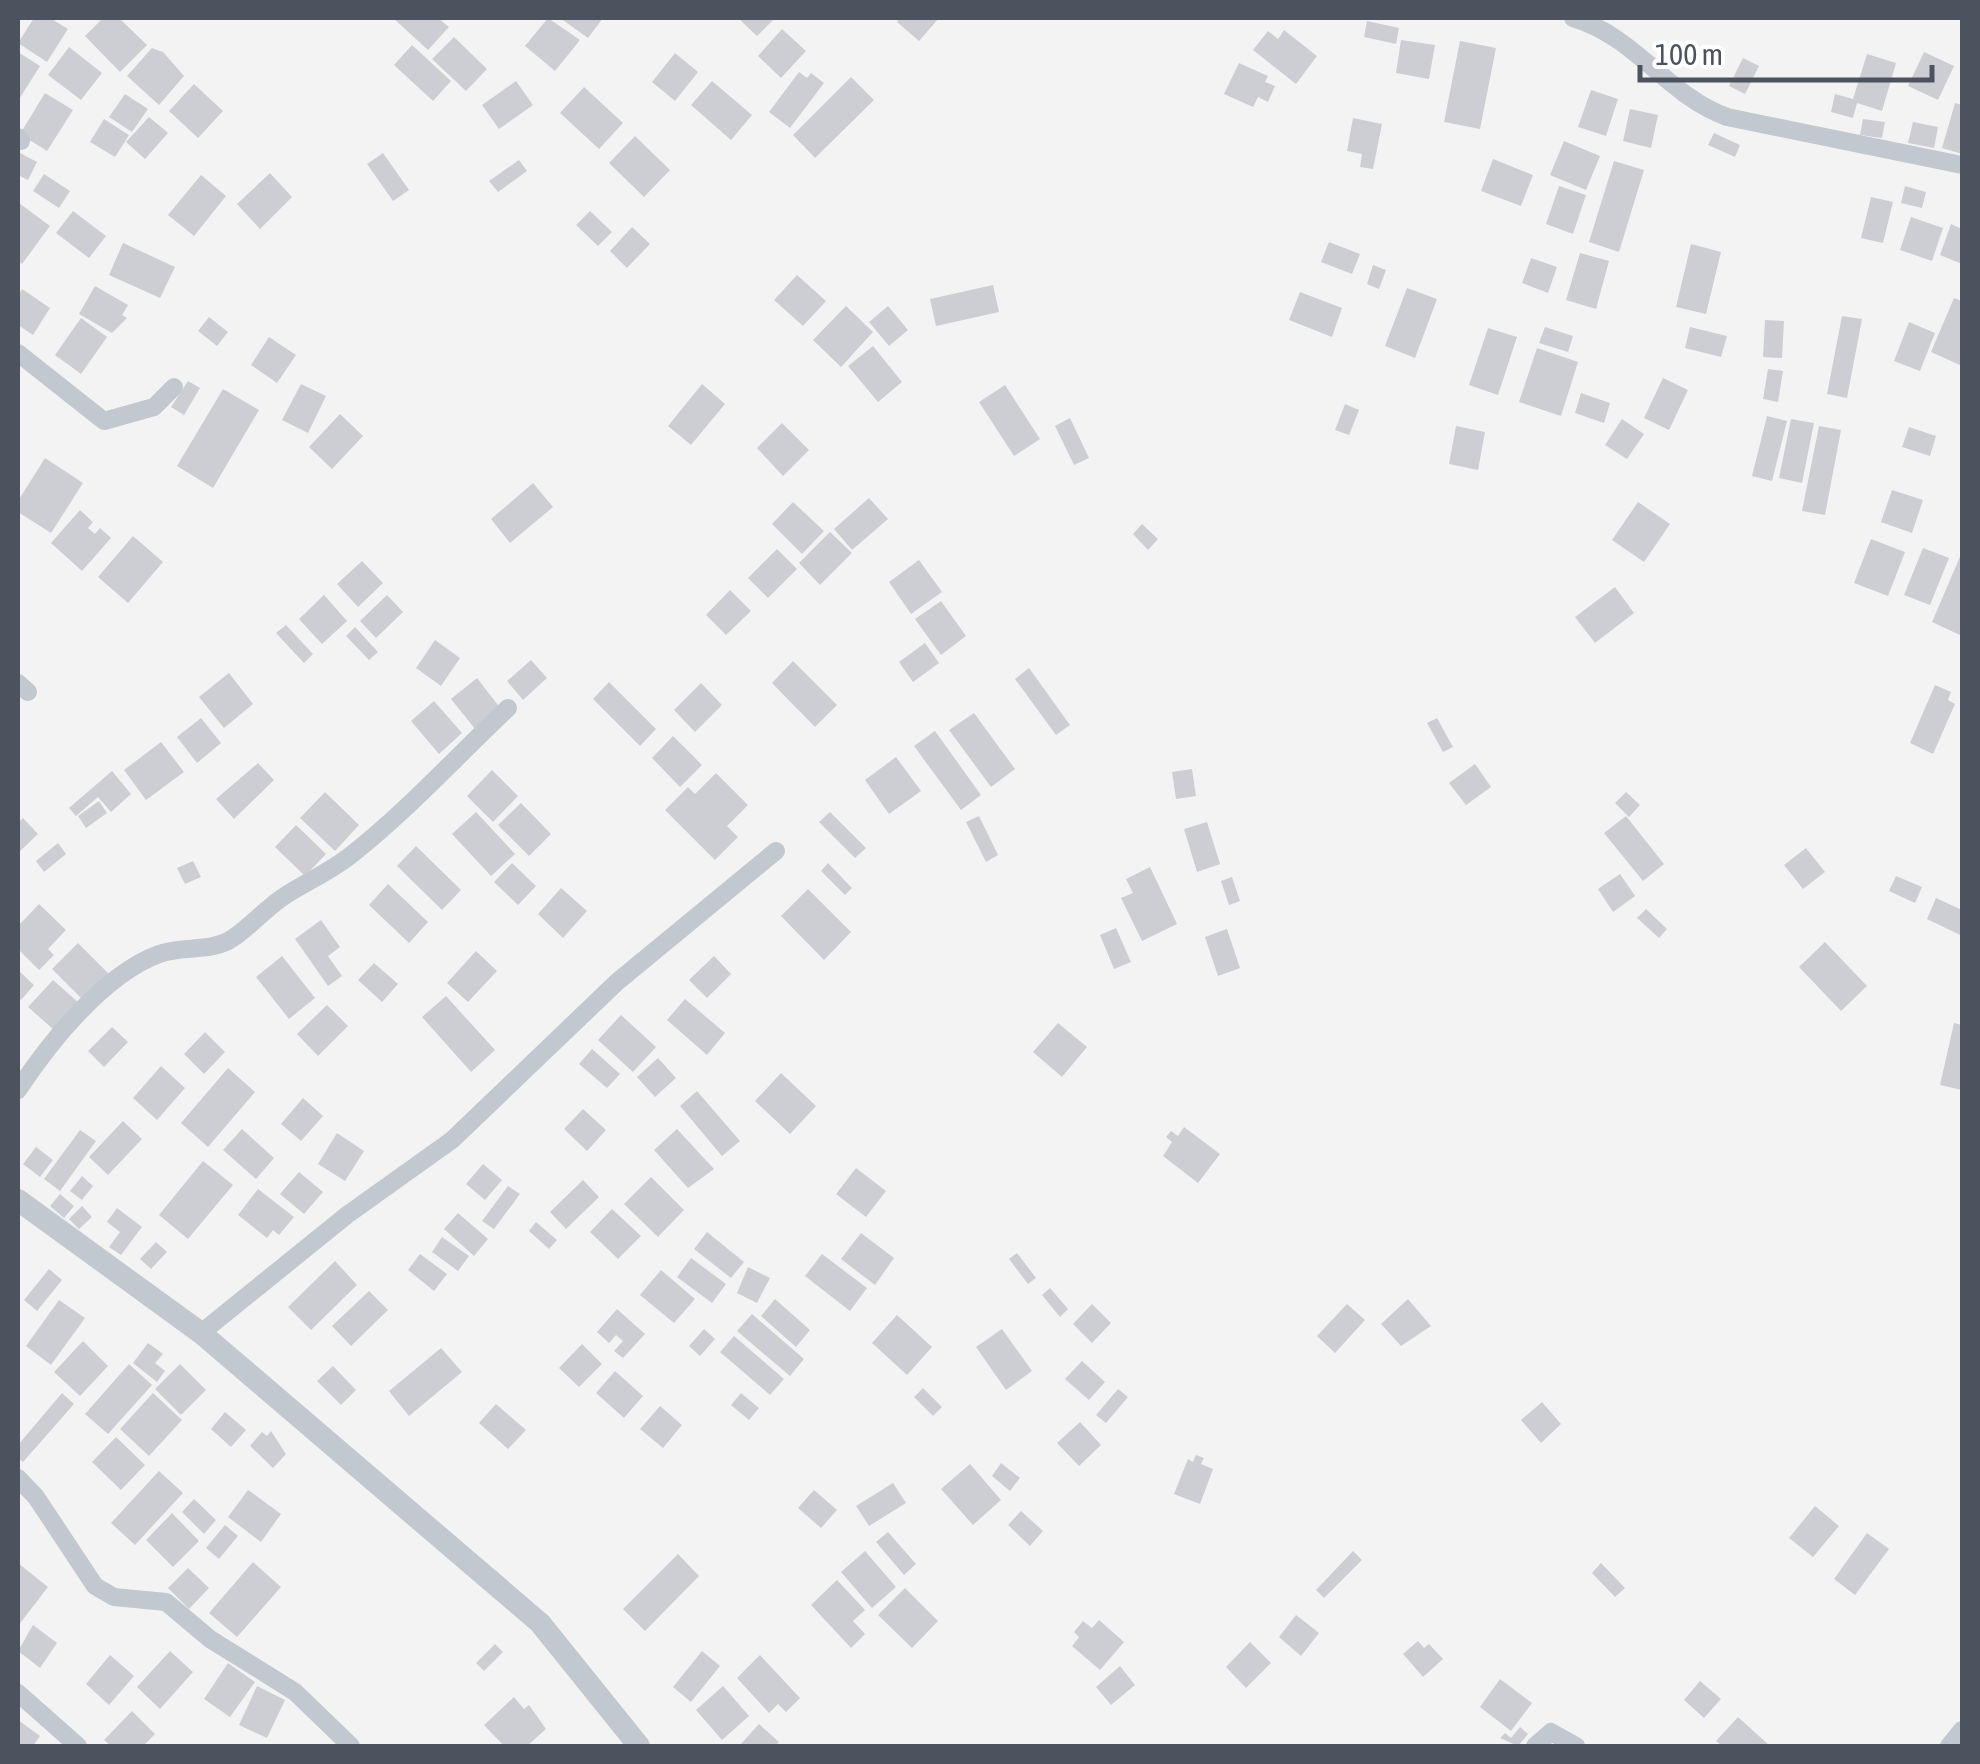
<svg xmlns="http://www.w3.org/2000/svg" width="1980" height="1764" viewBox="0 0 1980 1764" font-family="'Asap Condensed',sans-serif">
<rect width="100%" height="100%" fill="#f4f3f3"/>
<path fill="#cdced4" d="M34 18H50L68 29 47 62 18 43Z
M103 18H119L147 45 120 72 85 36Z
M393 18H438L449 27 428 50Z
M548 18 580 40 555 71 525 46Z
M560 18H603L588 38Z
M738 18H775L757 36Z
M900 18H939L919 41 897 22Z
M1367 21 1399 28 1396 44 1364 37Z
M782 29 806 51 781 78 758 56Z
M1284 30 1317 56 1296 84 1253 50 1268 31 1278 39Z
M454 37 487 69 466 91 432 59Z
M1401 40 1435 45 1429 79 1396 73Z
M1460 41 1496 48 1480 129 1444 122Z
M412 45 451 81 433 101 394 65Z
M69 47 102 73 81 100 48 75Z
M152 48 163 52 184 76 159 105 127 76Z
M18 52 40 66 18 101Z
M1924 52 1954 66 1938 100 1908 86Z
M675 53 698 72 675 101 652 82Z
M1867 54 1896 63 1882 111 1857 103 1853 118 1831 112 1835 94 1853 99Z
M1743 58 1759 66 1745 94 1729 86Z
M1239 63 1268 76 1265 82 1275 86 1268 102 1258 97 1253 107 1224 94Z
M799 72 807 78 811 73 824 83 790 128 769 112Z
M851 77 874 100 815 158 793 135Z
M516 81 533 105 499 129 482 105Z
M712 81 752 115 731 140 691 105Z
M194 84 223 111 198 138 169 111Z
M584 87 623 123 599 149 560 113Z
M1591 90 1618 99 1606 136 1578 127Z
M45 93 73 110 47 151 20 134Z
M125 94 148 109 132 132 109 117Z
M1955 103 1962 105V154L1942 148Z
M1630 109 1658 115 1651 148 1623 141Z
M149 117 168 133 145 159 126 142Z
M1353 118 1382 124 1373 169 1360 167 1362 154 1347 151Z
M104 119 129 135 115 157 90 142Z
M1863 119 1885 122 1882 138 1860 135Z
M1913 122 1938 127 1934 148 1908 143Z
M1714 133 1740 145 1735 157 1708 145Z
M635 136 670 170 644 197 609 163Z
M1564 141 1600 156 1586 190 1550 175Z
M18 152 37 162 28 180 20 176 18 181Z
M383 153 409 190 393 201 367 164Z
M1493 159 1533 175 1521 206 1481 191Z
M519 160 527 171 498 192 489 181Z
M1614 161 1644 170 1619 252 1589 242Z
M270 173 292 197 260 229 237 204Z
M44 174 70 191 59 208 33 191Z
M201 175 226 196 194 236 168 215Z
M1559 186 1586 195 1573 234 1546 224Z
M1905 186 1926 192 1922 208 1901 203Z
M1871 197 1893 202 1883 243 1861 238Z
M19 203 50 226 22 264 18 261Z
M73 211 106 236 89 258 56 233Z
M590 211 612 232 598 246 576 225Z
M1911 217 1943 228 1932 261 1900 250Z
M1951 224 1962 229V264L1940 255Z
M632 227 650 244 627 268 610 251Z
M1329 242 1360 254 1352 274 1321 262Z
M123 243 175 267 160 298 109 275Z
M1691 244 1721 252 1706 314 1676 307Z
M1580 253 1609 261 1596 309 1566 300Z
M1531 258 1557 267 1548 293 1522 283Z
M1373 265 1386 270 1379 289 1367 284Z
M797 275 826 301 803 326 774 300Z
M993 285 999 312 936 326 930 299Z
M95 286 128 305 122 315 127 318 112 333 79 314Z
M1407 288 1437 299 1415 358 1385 346Z
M22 289 50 308 33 335 18 325V297Z
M1300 292 1342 308 1332 337 1289 320Z
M1954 298 1962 301V366L1931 352Z
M846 306 873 332 841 367 813 340Z
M888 306 908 330 889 346 869 322Z
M1842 316 1862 319 1847 398 1827 394Z
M209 317 228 332 217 346 198 331Z
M81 318 107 337 81 374 55 355Z
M1765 320 1784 321 1782 358 1763 357Z
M1909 322 1935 333 1920 371 1894 361Z
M1545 327 1573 336 1568 352 1539 343Z
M1690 327 1727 336 1721 357 1685 348Z
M1488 328 1517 337 1498 395 1469 385Z
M269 337 296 355 277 383 251 365Z
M873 346 902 382 878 402 848 366Z
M1537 348 1578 362 1561 416 1519 402Z
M1768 369 1783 371 1778 402 1763 399Z
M1663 378 1688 390 1669 430 1644 418Z
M188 381 200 388 184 415 171 407Z
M301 384 326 396 308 433 282 420Z
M702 384 725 404 691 445 668 426Z
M1005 385 1040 439 1014 456 979 402Z
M223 389 259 410 213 488 177 466Z
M1581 393 1610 403 1604 423 1575 413Z
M1345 404 1359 410 1349 435 1335 430Z
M340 414 363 436 332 469 309 447Z
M1767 416 1787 421 1772 481 1752 476Z
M1070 418 1089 458 1074 465 1055 426Z
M1622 419 1644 434 1627 459 1605 445Z
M1791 419 1814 423 1802 483 1779 478Z
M782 423 809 450 783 476 757 448Z
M1456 426 1485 432 1478 470 1449 464Z
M1819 426 1841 430 1825 515 1802 511Z
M1909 427 1936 436 1930 456 1902 447Z
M45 458 83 483 51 533 18 512V501Z
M533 483 553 507 510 543 491 519Z
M1892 490 1923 500 1912 533 1881 522Z
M869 498 888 519 852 550 834 529Z
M793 502 824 531 802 554 772 524Z
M1638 502 1670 524 1644 562 1612 540Z
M80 510 93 522 88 528 95 534 100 528 111 538 82 571 51 543Z
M1142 524 1158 539 1148 550 1133 534Z
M830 532 852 553 820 585 799 563Z
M133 536 163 562 128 603 98 577Z
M1871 539 1905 552 1888 596 1854 583Z
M1923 548 1949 558 1930 605 1904 595Z
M777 549 797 569 768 598 748 578Z
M1962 552V636L1932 622Z
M919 560 942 592 911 614 889 582Z
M362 561 383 583 358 607 337 584Z
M1615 587 1634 613 1595 643 1575 617Z
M730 590 751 611 726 635 706 615Z
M324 595 347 621 322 644 299 619Z
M387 595 403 612 376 638 360 621Z
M941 601 966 636 941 655 915 619Z
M286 625 313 654 304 663 276 633Z
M355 627 378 652 369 660 346 636Z
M435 640 460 658 441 686 416 668Z
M925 643 939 663 913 682 899 662Z
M531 660 547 678 523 700 507 681Z
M793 661 837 705 815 727 772 683Z
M1029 668 1070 725 1056 735 1015 679Z
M229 673 253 704 224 728 199 697Z
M477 678 501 709 475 729 451 699Z
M609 682 656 729 640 746 593 699Z
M701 683 722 705 695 732 674 710Z
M1935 685 1951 692 1948 700 1955 704 1933 754 1910 743Z
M434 701 462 733 439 754 411 721Z
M974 713 1015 769 991 787 949 730Z
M201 718 221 743 197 763 177 737Z
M1437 718 1453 747 1443 752 1427 723Z
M935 731 981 795 961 810 914 746Z
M673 736 702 765 680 787 652 758Z
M161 742 184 772 146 800 124 770Z
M896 757 921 791 889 814 865 780Z
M258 763 274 780 234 819 216 799Z
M1475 764 1491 787 1466 805 1449 783Z
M1192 769 1196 796 1176 799 1172 772Z
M492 770 518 796 493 822 467 796Z
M112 771 131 794 111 812 98 797 76 816 69 808Z
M716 773 748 805 727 826 738 837 715 860 665 810 688 787 695 794Z
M325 792 359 825 335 851 300 818Z
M1626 792 1640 805 1629 817 1615 803Z
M99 801 107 813 86 828 78 816Z
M521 803 551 834 529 856 498 825Z
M476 812 515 854 491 876 452 834Z
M830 812 866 848 855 858 819 822Z
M979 816 998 855 986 862 966 822Z
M1626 816 1664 864 1643 881 1604 833Z
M23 818 38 834 18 853V823Z
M1207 822 1220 864 1197 872 1184 829Z
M296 825 326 854 305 876 275 847Z
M58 843 66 854 44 872 36 861Z
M416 846 461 890 442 910 397 866Z
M1806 848 1825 872 1803 889 1784 865Z
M193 861 201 877 185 884 177 868Z
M512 863 536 886 518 905 494 882Z
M828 863 852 888 845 895 821 871Z
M1150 867 1177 924 1142 941 1121 898 1133 893 1126 879Z
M1620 874 1635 896 1613 912 1598 889Z
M1896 876 1922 887 1915 903 1889 891Z
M1232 877 1240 901 1229 905 1221 881Z
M388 884 428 922 409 943 369 905Z
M561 888 587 911 563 938 538 914Z
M808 889 851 932 824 960 781 916Z
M1936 898 1962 910 1960 935 1927 919Z
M39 904 66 930 48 949 54 955 39 970 18 949V926Z
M1646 909 1667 929 1659 938 1637 918Z
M321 920 340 947 328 956 342 976 328 986 295 939Z
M1116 928 1131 962 1114 969 1100 935Z
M1227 929 1240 968 1218 976 1205 937Z
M1825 942 1867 986 1841 1011 1799 967Z
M78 943 111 976 85 1002 52 969Z
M476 951 497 971 468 1002 447 983Z
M282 956 315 998 289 1019 256 977Z
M714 956 731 974 707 998 689 980Z
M374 963 398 984 382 1002 358 980Z
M18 970 34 985 21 1000 18 997Z
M53 980 79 1003 54 1030 28 1007Z
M446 996 495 1050 471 1072 422 1017Z
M685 999 725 1033 707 1055 667 1020Z
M327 1005 348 1026 318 1056 297 1034Z
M621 1015 656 1047 633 1072 598 1040Z
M1058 1023 1087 1047 1062 1077 1033 1052Z
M1954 1023 1962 1025V1090L1940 1085Z
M112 1027 128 1042 104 1067 88 1051Z
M205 1032 225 1052 204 1074 184 1054Z
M592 1049 620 1074 607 1088 579 1064Z
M658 1058 676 1078 655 1097 637 1077Z
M161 1066 185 1088 157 1120 133 1098Z
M228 1068 255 1092 208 1147 181 1123Z
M781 1073 816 1106 790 1134 755 1101Z
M697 1091 740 1141 722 1156 680 1106Z
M303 1098 323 1116 301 1141 281 1124Z
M583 1109 606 1130 587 1151 564 1129Z
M123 1121 142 1139 108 1175 89 1157Z
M1184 1127 1220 1154 1198 1183 1163 1156 1172 1142 1166 1137 1171 1131 1178 1136Z
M242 1129 274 1158 256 1179 223 1150Z
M677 1129 714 1169 688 1188 654 1150Z
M80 1130 96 1141 60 1191 44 1179Z
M337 1133 364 1151 345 1181 318 1164Z
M36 1147 53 1160 40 1177 23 1164Z
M203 1161 233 1185 188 1239 159 1215Z
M483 1164 502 1180 485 1200 466 1184Z
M856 1168 886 1191 866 1217 836 1194Z
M299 1172 323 1192 304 1214 280 1194Z
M82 1176 93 1186 82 1200 70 1191Z
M651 1177 684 1210 658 1237 624 1204Z
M583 1180 599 1197 566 1229 550 1212Z
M508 1186 520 1194 494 1229 482 1221Z
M258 1189 294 1217 279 1235 273 1230 267 1238 238 1215Z
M60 1194 74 1206 64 1218 50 1206Z
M82 1206 92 1217 79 1229 69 1219Z
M117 1208 142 1227 121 1255 109 1247 120 1232 107 1222Z
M612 1209 641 1236 618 1259 590 1232Z
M458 1213 488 1239 474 1256 444 1229Z
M536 1222 557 1240 549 1249 529 1231Z
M707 1232 744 1262 731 1278 694 1249Z
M861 1233 894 1258 875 1285 841 1259Z
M442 1237 469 1256 458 1271 432 1252Z
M156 1242 167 1252 151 1269 140 1259Z
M1017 1253 1036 1278 1028 1284 1009 1259Z
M420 1254 447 1274 434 1291 408 1270Z
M822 1254 867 1288 850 1311 805 1276Z
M691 1258 726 1284 712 1303 677 1277Z
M335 1261 357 1285 311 1330 288 1307Z
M748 1267 770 1278 757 1303 737 1293Z
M49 1269 62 1280 37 1311 24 1300Z
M661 1270 695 1299 674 1323 640 1295Z
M1050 1288 1068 1309 1060 1317 1042 1295Z
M369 1291 388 1310 351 1346 332 1326Z
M775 1299 810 1330 796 1347 761 1316Z
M1408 1299 1431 1326 1401 1346 1381 1324Z
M59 1300 85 1318 51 1365 26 1346Z
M1092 1304 1111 1323 1092 1343 1073 1324Z
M1347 1304 1365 1320 1335 1353 1317 1336Z
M617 1309 645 1334 623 1358 614 1351 623 1341 616 1335 609 1343 597 1332Z
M752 1314 804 1359 790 1376 737 1331Z
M897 1315 932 1347 907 1375 872 1343Z
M704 1329 715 1339 700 1356 689 1346Z
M1002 1329 1032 1371 1006 1390 976 1347Z
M734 1336 784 1379 770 1395 720 1352Z
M83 1341 108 1366 80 1396 54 1372Z
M148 1343 163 1354 155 1363 165 1371 157 1382 133 1363Z
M582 1344 602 1364 579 1387 559 1368Z
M441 1348 462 1372 409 1416 389 1391Z
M1082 1361 1105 1382 1089 1400 1065 1379Z
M129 1364 152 1385 108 1434 85 1414Z
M180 1364 206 1390 181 1415 155 1389Z
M333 1366 356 1390 341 1405 317 1381Z
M615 1371 643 1396 624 1418 596 1393Z
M923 1388 942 1407 933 1416 914 1397Z
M1118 1389 1128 1397 1106 1423 1096 1415Z
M62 1393 74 1404 23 1462 18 1457V1445Z
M153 1393 182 1420 149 1456 120 1429Z
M741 1393 759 1408 749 1420 731 1405Z
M1542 1402 1561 1424 1541 1443 1521 1420Z
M496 1404 526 1430 508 1449 479 1423Z
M660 1406 682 1425 663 1448 640 1429Z
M225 1412 246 1430 231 1447 211 1429Z
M1080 1422 1101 1445 1079 1466 1057 1443Z
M271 1431 286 1454 273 1468 250 1446 262 1432 267 1436Z
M116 1437 145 1465 121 1490 92 1462Z
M1196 1455 1204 1458 1201 1464 1213 1469 1200 1504 1174 1494 1188 1459 1193 1462Z
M1001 1463 1020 1478 1010 1491 992 1476Z
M970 1464 1001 1500 973 1525 941 1489Z
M159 1471 183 1493 135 1545 111 1523Z
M893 1483 906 1503 869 1526 856 1506Z
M248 1490 281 1514 261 1542 228 1517Z
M814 1490 837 1510 821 1528 798 1508Z
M194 1499 216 1520 204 1534 182 1512Z
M1815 1506 1839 1526 1813 1557 1789 1538Z
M1021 1511 1043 1531 1030 1546 1008 1525Z
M172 1513 199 1541 173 1567 146 1540Z
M225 1525 238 1536 219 1559 206 1548Z
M888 1532 916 1564 904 1575 876 1542Z
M1867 1533 1889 1549 1855 1595 1834 1579Z
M865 1551 896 1587 872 1608 841 1572Z
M1353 1551 1362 1560 1324 1598 1316 1590Z
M678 1554 699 1576 645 1631 623 1609Z
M253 1562 281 1587 237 1637 209 1613Z
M18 1563 48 1587 18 1626Z
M1601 1563 1625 1588 1615 1597 1592 1573Z
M188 1568 209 1588 189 1609 168 1588Z
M837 1580 865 1610 853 1621 865 1634 851 1648 811 1605Z
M905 1588 938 1621 912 1648 878 1615Z
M1296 1615 1319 1633 1301 1656 1279 1637Z
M1099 1620 1124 1642 1100 1670 1072 1646 1079 1637 1074 1632 1083 1621 1092 1628Z
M33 1625 57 1643 40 1668 18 1651Z
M1418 1641 1424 1648 1429 1644 1443 1659 1423 1677 1403 1654Z
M1250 1642 1271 1663 1246 1688 1226 1667Z
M495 1644 503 1652 484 1671 476 1663Z
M170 1651 193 1672 160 1709 137 1687Z
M702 1651 720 1666 691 1702 673 1687Z
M110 1655 134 1676 109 1705 86 1684Z
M760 1655 800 1698 786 1712 778 1704 769 1713 737 1678Z
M228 1663 255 1682 230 1717 204 1699Z
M1120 1666 1135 1685 1111 1705 1096 1687Z
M1500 1679 1532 1703 1511 1731 1480 1707Z
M1700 1681 1721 1699 1704 1718 1684 1700Z
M257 1686 285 1700 267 1738 239 1725Z
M723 1686 749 1716 722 1740 696 1710Z
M514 1697 524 1709 529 1705 546 1729 527 1746H504L484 1725Z
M132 1711 155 1734 143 1746H111L104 1740Z
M1738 1717 1770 1746H1722L1716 1741Z
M18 1720 40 1736 33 1746H18Z
M759 1724 779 1742 775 1746H739Z
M1520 1727 1528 1734 1518 1746 1500 1738 1505 1733 1511 1738Z"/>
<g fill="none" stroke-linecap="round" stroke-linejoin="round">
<path stroke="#c2c8cf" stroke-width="18" d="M1573 18C1637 37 1665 94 1727 117L1962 165
M18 137 21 141
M18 353 104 421 154 407 174 387
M18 683 28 692
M18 1090C50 1042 103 975 159 954 183 945 211 953 233 938 252 925 267 907 286 895 308 881 331 871 351 855 407 811 456 757 508 708
M201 1333 347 1215 452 1140 617 982 776 851
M18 1478 36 1497 95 1586 114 1597 166 1602 210 1639 295 1692 351 1746
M18 1693 78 1746
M1535 1746 1551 1732 1576 1746
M1949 1746 1962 1730"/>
<path stroke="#c2c8cf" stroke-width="22" d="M18 1200 201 1333 540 1623 639 1746"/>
</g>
<rect width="1980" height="1764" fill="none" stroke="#4c535e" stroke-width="40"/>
<path d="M1640 65v15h292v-15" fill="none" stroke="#4c535e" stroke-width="5"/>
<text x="1655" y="65" font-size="30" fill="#4c535e" stroke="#ffffff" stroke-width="8" paint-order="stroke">100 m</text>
</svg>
